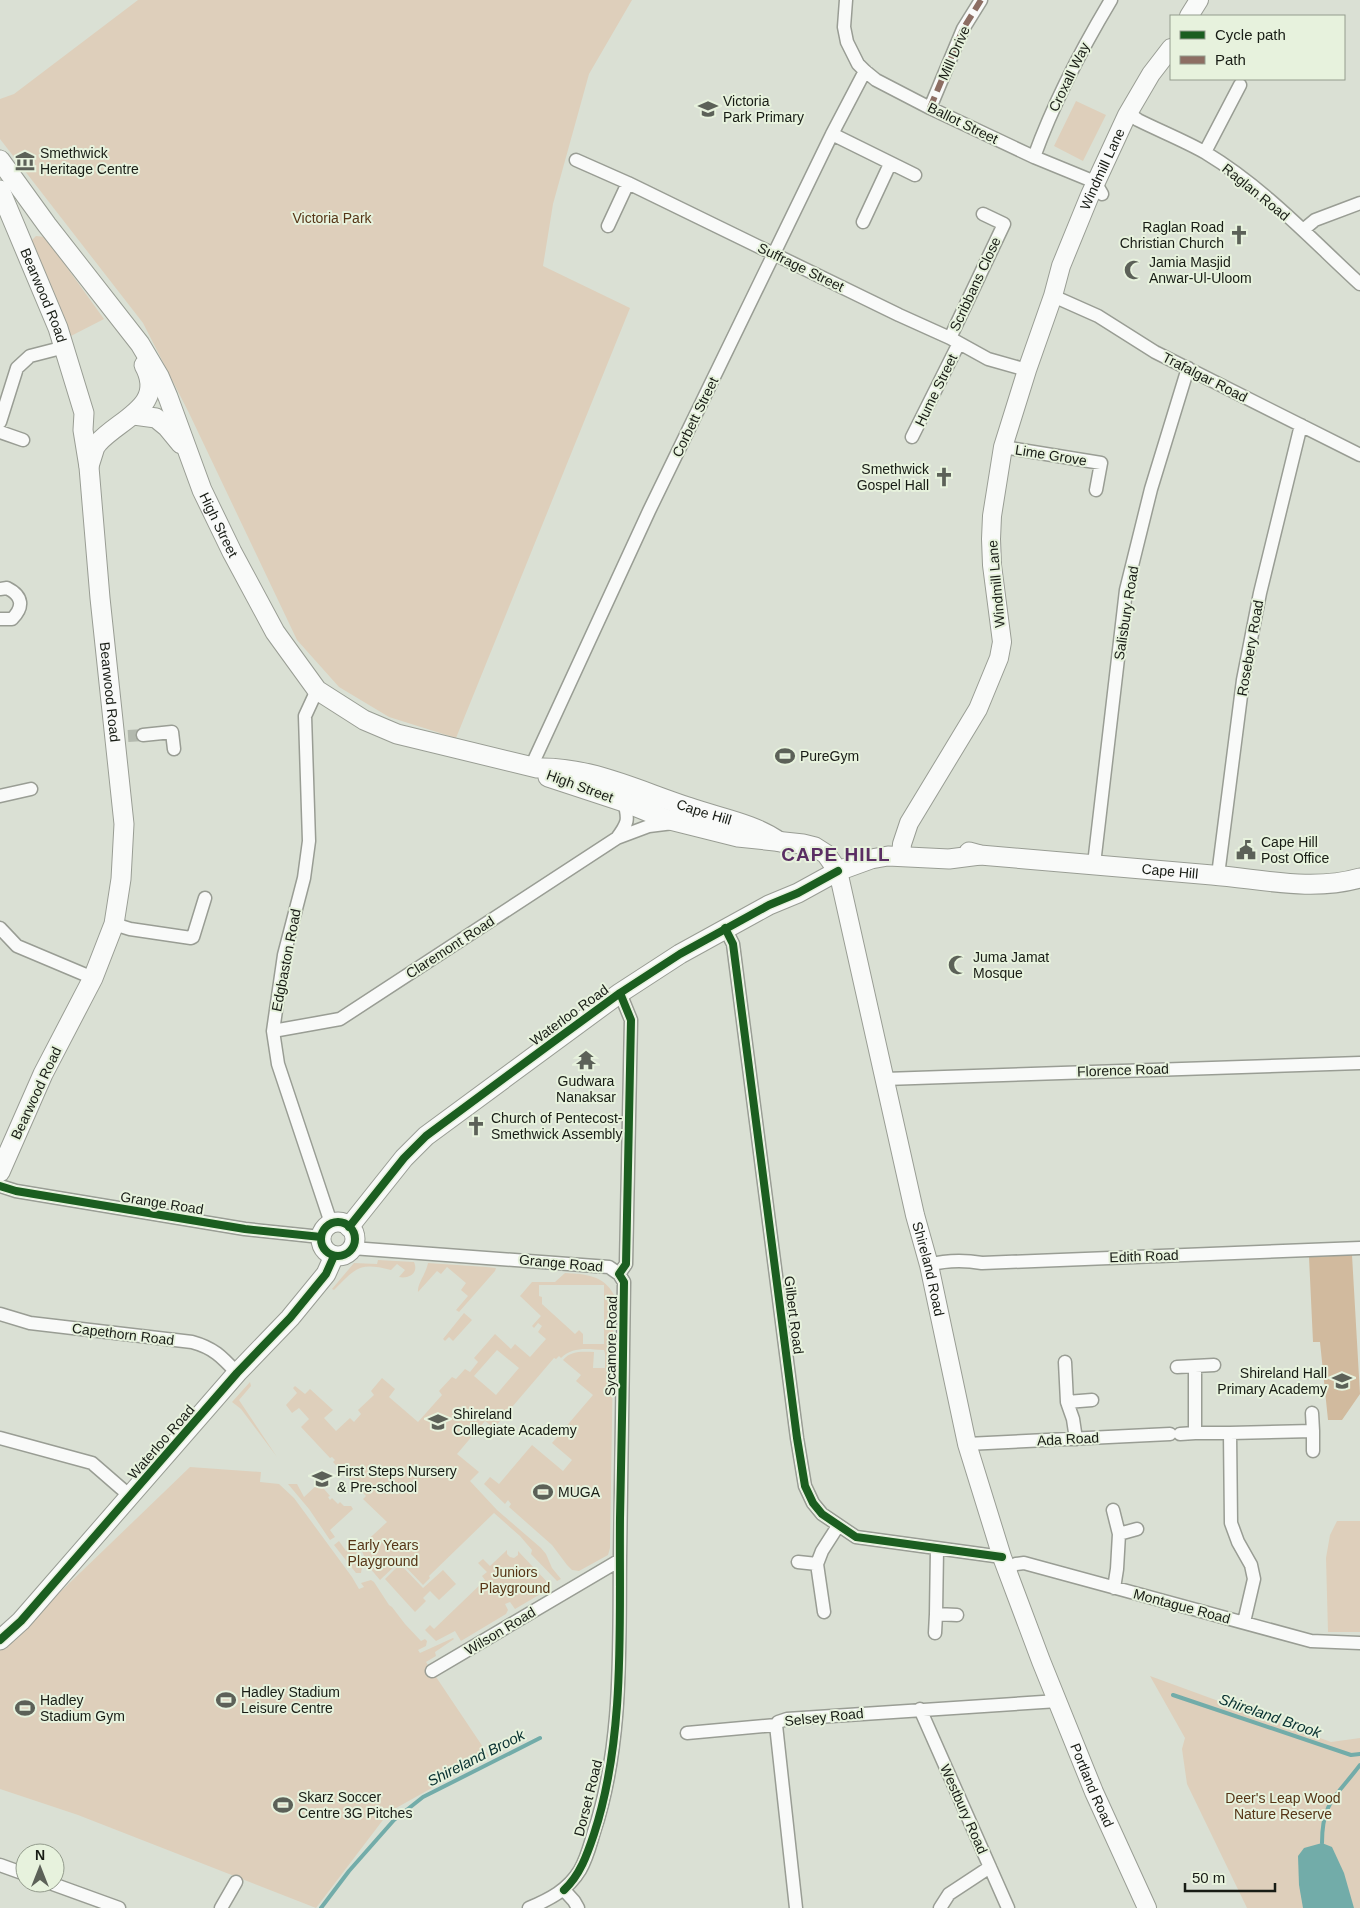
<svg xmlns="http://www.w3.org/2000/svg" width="1360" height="1908" viewBox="0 0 1360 1908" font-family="Helvetica,sans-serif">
<rect width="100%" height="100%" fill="#dae0d4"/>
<path fill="#decfbb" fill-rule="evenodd" d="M138 0H632L589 74 553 204 543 266 630 308 456 738 389 717 339 687 297 640 189 413 143 323 0 139V99L14 94Z
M1076 101 1106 115 1083 161 1054 146Z
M36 236 45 237 104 319 67 338 30 242Z
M378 1260 414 1262C419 1273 409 1279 399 1277L405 1270 397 1264 391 1270C359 1262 356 1268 334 1290L332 1289 354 1263 377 1264Z
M428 1263 486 1267 496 1268 495 1271 459 1312 456 1310 468 1296 461 1290 466 1283 447 1267 441 1274 437 1271 418 1292C417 1284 426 1274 428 1263Z
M565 1273C585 1274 604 1275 614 1295L610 1548 608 1555 579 1571 572 1570 567 1565 552 1545 509 1507 511 1504 508 1500 505 1504 484 1484 490 1477 499 1484 532 1445 563 1471 572 1460 552 1443 593 1395 576 1381 581 1375 563 1360C572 1350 582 1352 594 1352L593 1368H605V1354L604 1350C588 1349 573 1346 561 1358L559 1356 556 1359 554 1358 494 1428 485 1421 457 1454 479 1472 470 1481 497 1510 541 1548 546 1554 552 1568 561 1579 557 1581 531 1554 532 1550 520 1536 494 1513 429 1576 430 1578 423 1585 400 1561 380 1580 369 1567 360 1547 387 1522 363 1499 366 1496 333 1462 335 1460 332 1457 330 1458 301 1427 309 1419 299 1408 292 1413 286 1405 297 1393 293 1388 295 1386 305 1394 310 1389 333 1410 324 1418 336 1431 350 1418 354 1422 361 1414 358 1410 374 1395 371 1391 382 1378 395 1389 389 1397 418 1422 442 1395 439 1391 452 1377 456 1379 465 1369 470 1372 478 1362 474 1358 495 1334 511 1349 515 1344 530 1357 546 1339 538 1332 542 1326 538 1323 534 1328 532 1326 541 1316 520 1296 532 1282H555ZM539 1285H604V1344H583V1334L579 1330 575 1334 542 1304V1297L539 1296ZM497 1350 519 1368 496 1395 474 1376Z
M464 1313 472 1320 453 1341 449 1337 445 1341 443 1339Z
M250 1382 251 1386 239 1400 277 1457 241 1409 232 1402Z
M190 1467 261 1472 260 1482 279 1484 294 1498 352 1577 359 1589 364 1587 361 1583 371 1580 374 1582 389 1605 392 1607 405 1624 421 1641 425 1639 427 1641 426 1646 418 1650 420 1653 453 1638 454 1639 435 1652 436 1656 426 1662 489 1756 389 1812 316 1908 78 1815 0 1789V1650Z
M319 1483 330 1496 328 1497 330 1500 332 1498 338 1504 340 1502 344 1506H351L353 1509 330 1530 335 1537 330 1540 309 1509 288 1484H297L304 1497Z
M1337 1521H1360V1632H1328L1326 1558 1330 1535Z
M339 1541 346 1551 353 1543 362 1567 361 1573H356L334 1545Z
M507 1550V1554L510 1557 514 1558 518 1555V1551L550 1585 549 1589 515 1609 510 1602 505 1604 508 1610 506 1614 461 1641 455 1631 436 1641 425 1630 430 1625 434 1629 485 1580 482 1576 487 1572 478 1563 483 1559 490 1566Z
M400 1564 423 1588 443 1570 456 1584 439 1600 430 1591 423 1598 426 1601 415 1612 385 1579Z
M1150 1676 1331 1742 1360 1738V1908H1247L1187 1784 1182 1749 1185 1738Z"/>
<path fill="#d1ba9e" d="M1352 1255 1360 1394 1342 1420H1328L1320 1342H1313L1309 1257Z"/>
<path fill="#72aca9" d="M1322 1843 1332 1847 1344 1873 1354 1908H1303L1299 1885 1298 1856 1304 1848Z"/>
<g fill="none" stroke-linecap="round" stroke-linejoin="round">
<path stroke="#72aca9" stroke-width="4" d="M1173 1695 1351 1755 1360 1754
M1322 1843C1322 1801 1337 1796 1360 1765
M321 1908 349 1871 394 1820 423 1797 540 1738"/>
<path stroke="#b3b9ae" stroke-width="12" stroke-dasharray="12 6" stroke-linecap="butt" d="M128 736 143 735"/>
<defs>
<path id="street" d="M846 0 844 27 847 42 858 64 865 71 876 80 930 108 1034 157 1095 182 1102 194
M930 108 963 29 981 0
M1128 113 1138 120C1160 131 1185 141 1206 153 1264 188 1311 239 1360 284
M832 134 915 175
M1205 152 1240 85
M1034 157C1054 102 1081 50 1111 0
M576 160 628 183 899 315 950 338 988 359 1027 370
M863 222 890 164
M608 226 628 183
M1303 230 1315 220 1360 203
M1053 296 1098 316 1155 352 1360 455
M950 338 1004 224 983 214
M0 422 17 368 30 356 65 347
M0 432 23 440
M912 437 959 343
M1003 447 1101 463 1096 490
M0 589 7 588C23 596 24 607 12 619H0
M317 690 305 716 309 841 304 878 284 955 273 1031 278 1064 331 1223
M143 735 172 732 174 749
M531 767 649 511 832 134 865 71
M0 796 31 789
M617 838C628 823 629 820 624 802
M1094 864 1126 590 1151 489 1188 368
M1218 875 1243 680 1260 593 1301 425
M114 924 130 929 191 938 193 937 205 898
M0 928 17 946 93 978
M725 928 733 944 797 1438 805 1486 813 1503 822 1514 856 1537 1002 1557
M273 1031 340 1019 617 838 649 826 673 823
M885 1079 1360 1063
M0 1186 16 1191 245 1229 321 1237
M352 1248 609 1267 619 1274 624 1282C623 1374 621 1466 620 1558 619 1649 623 1744 594 1832 590 1845 587 1858 580 1870 568 1890 550 1899 529 1908
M929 1265C947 1260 963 1260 982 1263L1360 1248
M619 1274 626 1264 631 1020 620 993
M0 1314 30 1323 192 1342C214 1348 222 1357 237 1373
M1065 1362 1067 1402 1073 1419 1076 1439
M1214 1365 1195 1366V1433H1230L1231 1523 1238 1542 1251 1565 1254 1579 1244 1622
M1177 1367 1195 1366
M1067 1402 1092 1400
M1312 1413 1313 1431
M1230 1433 1313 1431V1451
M1180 1434 1195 1433
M0 1438 92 1463 130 1496
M967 1444 1170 1434
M1113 1510 1119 1534 1117 1569 1114 1588
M1119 1534 1137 1529
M937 1549 936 1614 957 1615
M798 1562 817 1564
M1007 1569 1016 1564 1024 1563 1311 1641 1360 1643
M824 1612 817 1564 822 1551 838 1526
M935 1633 936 1614
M432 1671 620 1560
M920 1709 1008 1908
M687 1733 776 1725
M0 1865 25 1874
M50 1883 119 1908
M564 1890 574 1901 578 1908
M221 1908 236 1882
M796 1908 776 1725 778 1722 787 1719 1058 1701
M940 1908 949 1894 990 1867"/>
<g id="secondary">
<path d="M1189 16 1199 0"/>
<path id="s1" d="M901 856 902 844 909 823 978 709 999 658 1002 642 992 565 991 539 992 516 1003 447 1027 370 1053 296 1061 266 1090 195 1127 115 1151 74 1171 48"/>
<path id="s2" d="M838 871 915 1215 929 1265 967 1444 1002 1557 1041 1661 1094 1792 1147 1908"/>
</g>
<g id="primary">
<path id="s3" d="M0 160 47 225 140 344 159 376 168 397 202 490 232 552 275 632 317 690 364 720 397 734 537 768C589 766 639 791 688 807 719 818 753 823 780 842"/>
<path id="s4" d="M0 190 58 328 84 413 83 430 89 467 100 598 124 824 121 879 114 924 93 978 43 1074 0 1172"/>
<path d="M134 415 156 418 167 427 181 444"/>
<path d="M89 466 95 447 98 443C119 419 167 406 144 365"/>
<path d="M548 777 624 802 666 819 738 837 803 844 815 847 826 854 838 871"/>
<path id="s5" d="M969 852 980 855C1058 861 1135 868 1212 875 1262 879 1311 892 1360 878"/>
<circle cx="338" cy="1239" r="17"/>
<path d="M349 1227 404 1158 426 1136 620 993 680 954 769 905 798 893 838 871 871 859 888 856 949 859 980 855"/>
<path d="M0 1640 21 1621 237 1373 290 1318 326 1274 334 1256"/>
</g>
</defs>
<use href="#street" stroke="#999d94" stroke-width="15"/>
<use href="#secondary" stroke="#999d94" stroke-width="20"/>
<use href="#primary" stroke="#999d94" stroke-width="21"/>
<use href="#street" stroke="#f9faf9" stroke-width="12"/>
<use href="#secondary" stroke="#f9faf9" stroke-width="18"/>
<use href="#primary" stroke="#f9faf9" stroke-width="19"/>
<path stroke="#8d6e63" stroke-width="6" stroke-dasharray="12 6" stroke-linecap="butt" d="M930 108 963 29 981 0"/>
<defs>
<path id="cycleway" d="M725 928 733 944 797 1438 805 1486 813 1503 822 1514 856 1537 1002 1557
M0 1186 16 1191 245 1229 321 1237
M321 1239a17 17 0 1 1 34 0a17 17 0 1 1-34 0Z
M349 1227 404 1158 426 1136 553 1042 620 993 680 954 769 905 798 893 838 871
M0 1640 21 1621 237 1373 290 1318 326 1274 334 1256
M564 1890C580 1875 587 1855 594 1834 626 1736 619 1620 620 1518 622 1439 623 1361 624 1282L619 1274 626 1264 631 1020 620 993"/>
</defs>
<use href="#cycleway" stroke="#e7f2dd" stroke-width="11"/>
<use href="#cycleway" stroke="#1b5e20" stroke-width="8"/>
</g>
<defs>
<symbol id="school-bare" viewBox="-9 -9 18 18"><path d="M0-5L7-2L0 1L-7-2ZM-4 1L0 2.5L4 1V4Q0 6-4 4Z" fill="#5c6158" stroke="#e7f2dd" stroke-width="2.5" paint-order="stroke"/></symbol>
<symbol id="museum-bare" viewBox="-9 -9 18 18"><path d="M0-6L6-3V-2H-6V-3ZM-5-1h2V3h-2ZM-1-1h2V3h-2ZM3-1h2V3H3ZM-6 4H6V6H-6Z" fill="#5c6158" stroke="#e7f2dd" stroke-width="2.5" paint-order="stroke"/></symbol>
<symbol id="church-bare" viewBox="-9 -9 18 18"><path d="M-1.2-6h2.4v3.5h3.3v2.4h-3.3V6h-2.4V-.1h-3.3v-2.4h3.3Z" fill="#5c6158" stroke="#e7f2dd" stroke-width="2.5" paint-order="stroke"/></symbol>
<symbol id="mosque-bare" viewBox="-9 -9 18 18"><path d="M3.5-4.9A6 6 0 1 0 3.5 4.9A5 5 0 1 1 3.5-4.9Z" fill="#5c6158" stroke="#e7f2dd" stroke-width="2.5" paint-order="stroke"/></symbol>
<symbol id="stadium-bare" viewBox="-9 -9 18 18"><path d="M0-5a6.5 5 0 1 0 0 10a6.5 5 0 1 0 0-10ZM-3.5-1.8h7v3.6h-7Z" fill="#5c6158" stroke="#e7f2dd" stroke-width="2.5" paint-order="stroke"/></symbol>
<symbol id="civic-bare" viewBox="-9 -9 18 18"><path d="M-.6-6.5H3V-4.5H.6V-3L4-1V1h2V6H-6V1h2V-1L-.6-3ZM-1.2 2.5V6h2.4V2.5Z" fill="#5c6158" stroke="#e7f2dd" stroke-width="2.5" paint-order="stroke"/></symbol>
<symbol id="temple-bare" viewBox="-9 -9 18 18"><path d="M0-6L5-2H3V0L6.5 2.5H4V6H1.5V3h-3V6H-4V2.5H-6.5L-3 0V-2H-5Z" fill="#5c6158" stroke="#e7f2dd" stroke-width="2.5" paint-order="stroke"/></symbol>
</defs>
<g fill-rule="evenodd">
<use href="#school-bare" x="694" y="95" width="28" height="28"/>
<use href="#museum-bare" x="11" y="147" width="28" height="28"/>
<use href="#church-bare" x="1225" y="221" width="28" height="28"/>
<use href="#mosque-bare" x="1120" y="256" width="28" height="28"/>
<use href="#church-bare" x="930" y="463" width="28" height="28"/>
<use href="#stadium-bare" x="771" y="742" width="28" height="28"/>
<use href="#civic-bare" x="1232" y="836" width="28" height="28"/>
<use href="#mosque-bare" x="944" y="951" width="28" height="28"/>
<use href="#temple-bare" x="572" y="1046" width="28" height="28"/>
<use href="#church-bare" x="462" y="1112" width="28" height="28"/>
<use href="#school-bare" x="1328" y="1367" width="28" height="28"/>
<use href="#school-bare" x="424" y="1408" width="28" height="28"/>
<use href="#school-bare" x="308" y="1465" width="28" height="28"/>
<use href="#stadium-bare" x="529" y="1478" width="28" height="28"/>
<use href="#stadium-bare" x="212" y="1686" width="28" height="28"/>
<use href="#stadium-bare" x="11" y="1694" width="28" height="28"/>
<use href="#stadium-bare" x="269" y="1791" width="28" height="28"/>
</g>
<g text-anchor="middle" stroke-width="4" stroke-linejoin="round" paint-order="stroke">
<g font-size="14" fill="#181c15" stroke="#e7f2dd">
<text transform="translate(954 53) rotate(-66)" y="5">Mill Drive</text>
<text transform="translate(1069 77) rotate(-64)" y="5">Croxall Way</text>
<text transform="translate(963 123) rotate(26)" y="5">Ballot Street</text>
<text dy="5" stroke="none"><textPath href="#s1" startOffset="731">Windmill Lane</textPath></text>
<text transform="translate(1256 192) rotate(39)" y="5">Raglan Road</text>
<text transform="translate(801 267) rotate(26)" y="5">Suffrage Street</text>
<text transform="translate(975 284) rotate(-65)" y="5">Scribbans Close</text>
<text dy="5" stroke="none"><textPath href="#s4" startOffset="114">Bearwood Road</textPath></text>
<text transform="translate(1205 377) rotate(27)" y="5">Trafalgar Road</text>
<text transform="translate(936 390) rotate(-64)" y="5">Hume Street</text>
<text transform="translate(695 417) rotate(-64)" y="5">Corbett Street</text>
<text transform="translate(1051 455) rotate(9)" y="5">Lime Grove</text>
<text dy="5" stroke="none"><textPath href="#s3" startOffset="429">High Street</textPath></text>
<text transform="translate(996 584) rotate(-95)" y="5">Windmill Lane</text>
<text transform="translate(1126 613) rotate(-81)" y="5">Salisbury Road</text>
<text transform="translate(1250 648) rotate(-80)" y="5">Rosebery Road</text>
<text dy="5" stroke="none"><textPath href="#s4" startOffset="519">Bearwood Road</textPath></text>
<text transform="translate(580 786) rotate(20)" y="5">High Street</text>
<text dy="5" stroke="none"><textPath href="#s3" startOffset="1031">Cape Hill</textPath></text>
<text dy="5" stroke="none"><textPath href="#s5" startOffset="202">Cape Hill</textPath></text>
<text transform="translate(450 947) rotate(-33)" y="5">Claremont Road</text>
<text transform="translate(286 960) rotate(-79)" y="5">Edgbaston Road</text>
<text transform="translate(569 1015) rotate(-36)" y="5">Waterloo Road</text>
<text transform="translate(1123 1070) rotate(-2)" y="5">Florence Road</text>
<text transform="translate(36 1093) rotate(-65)" y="5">Bearwood Road</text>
<text transform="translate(162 1203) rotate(9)" y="5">Grange Road</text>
<text transform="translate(1144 1256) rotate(-2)" y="5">Edith Road</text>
<text transform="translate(561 1263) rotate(5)" y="5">Grange Road</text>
<text dy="5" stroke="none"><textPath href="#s2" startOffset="408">Shireland Road</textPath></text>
<text transform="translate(794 1315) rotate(83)" y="5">Gilbert Road</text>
<text transform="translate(123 1334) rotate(7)" y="5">Capethorn Road</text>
<text transform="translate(611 1346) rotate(-89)" y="5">Sycamore Road</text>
<text transform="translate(1068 1439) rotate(-3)" y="5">Ada Road</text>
<text transform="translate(161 1442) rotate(-49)" y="5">Waterloo Road</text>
<text transform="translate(1182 1606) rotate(15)" y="5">Montague Road</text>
<text transform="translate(500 1631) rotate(-31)" y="5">Wilson Road</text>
<text transform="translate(824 1717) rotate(-6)" y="5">Selsey Road</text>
<text dy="5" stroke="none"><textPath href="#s2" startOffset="951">Portland Road</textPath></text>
<text transform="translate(588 1798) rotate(-76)" y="5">Dorset Road</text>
<text transform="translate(964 1809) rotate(66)" y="5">Westbury Road</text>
</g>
<g font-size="14" fill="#181c15" stroke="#e7f2dd" text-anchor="start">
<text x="723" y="106">Victoria<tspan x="723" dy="16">Park Primary</tspan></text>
<text x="40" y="158">Smethwick<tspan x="40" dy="16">Heritage Centre</tspan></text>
<text x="1224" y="232" text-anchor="end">Raglan Road<tspan x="1224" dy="16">Christian Church</tspan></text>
<text x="1149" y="267">Jamia Masjid<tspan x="1149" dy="16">Anwar-Ul-Uloom</tspan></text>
<text x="929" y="474" text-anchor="end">Smethwick<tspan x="929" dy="16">Gospel Hall</tspan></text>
<text x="800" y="761">PureGym</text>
<text x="1261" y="847">Cape Hill<tspan x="1261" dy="16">Post Office</tspan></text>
<text x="973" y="962">Juma Jamat<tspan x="973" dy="16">Mosque</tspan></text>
<text x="586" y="1086" text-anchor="middle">Gudwara<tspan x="586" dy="16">Nanaksar</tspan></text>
<text x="491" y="1123">Church of Pentecost-<tspan x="491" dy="16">Smethwick Assembly</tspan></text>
<text x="1327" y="1378" text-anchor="end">Shireland Hall<tspan x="1327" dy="16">Primary Academy</tspan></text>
<text x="453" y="1419">Shireland<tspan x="453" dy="16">Collegiate Academy</tspan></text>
<text x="337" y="1476">First Steps Nursery<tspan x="337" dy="16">&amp; Pre-school</tspan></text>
<text x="558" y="1497">MUGA</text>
<text x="241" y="1697">Hadley Stadium<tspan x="241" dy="16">Leisure Centre</tspan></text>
<text x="40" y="1705">Hadley<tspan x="40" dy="16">Stadium Gym</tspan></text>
<text x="298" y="1802">Skarz Soccer<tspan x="298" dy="16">Centre 3G Pitches</tspan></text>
</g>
<g font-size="14" fill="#563516" stroke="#e7f2dd">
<text x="332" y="223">Victoria Park</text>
<text x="383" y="1550">Early Years<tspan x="383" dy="16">Playground</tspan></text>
<text x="515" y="1577">Juniors<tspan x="515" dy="16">Playground</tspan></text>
<text x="1283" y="1803">Deer's Leap Wood<tspan x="1283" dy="16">Nature Reserve</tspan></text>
</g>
<g font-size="15" font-style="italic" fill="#073030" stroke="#e7f2dd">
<text transform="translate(1270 1716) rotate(19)" y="5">Shireland Brook</text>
<text transform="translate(476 1758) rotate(-27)" y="5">Shireland Brook</text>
</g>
<g font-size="19" font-weight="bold" letter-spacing="1" fill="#5a2e63" stroke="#e7f2dd">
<text x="836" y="861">CAPE HILL</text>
</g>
</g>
<rect x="1170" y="15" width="175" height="65" fill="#e7f2dd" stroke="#949c8d"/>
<rect x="1180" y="31" width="25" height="8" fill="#1b5e20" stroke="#949c8d"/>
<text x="1215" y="40" font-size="15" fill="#181c15">Cycle path</text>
<rect x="1180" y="56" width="25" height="8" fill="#8d6e63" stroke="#949c8d"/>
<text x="1215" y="65" font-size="15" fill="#181c15">Path</text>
<g transform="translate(40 1868)"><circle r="24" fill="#e7f2dd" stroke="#949c8d"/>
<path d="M0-4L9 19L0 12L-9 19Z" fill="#5c6158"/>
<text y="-8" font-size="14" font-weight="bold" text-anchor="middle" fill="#181c15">N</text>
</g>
<path d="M1185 1883v8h90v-8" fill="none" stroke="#181c15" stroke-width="2.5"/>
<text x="1192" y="1883" font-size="15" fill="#181c15" stroke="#e7f2dd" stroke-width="4" paint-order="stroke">50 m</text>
</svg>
